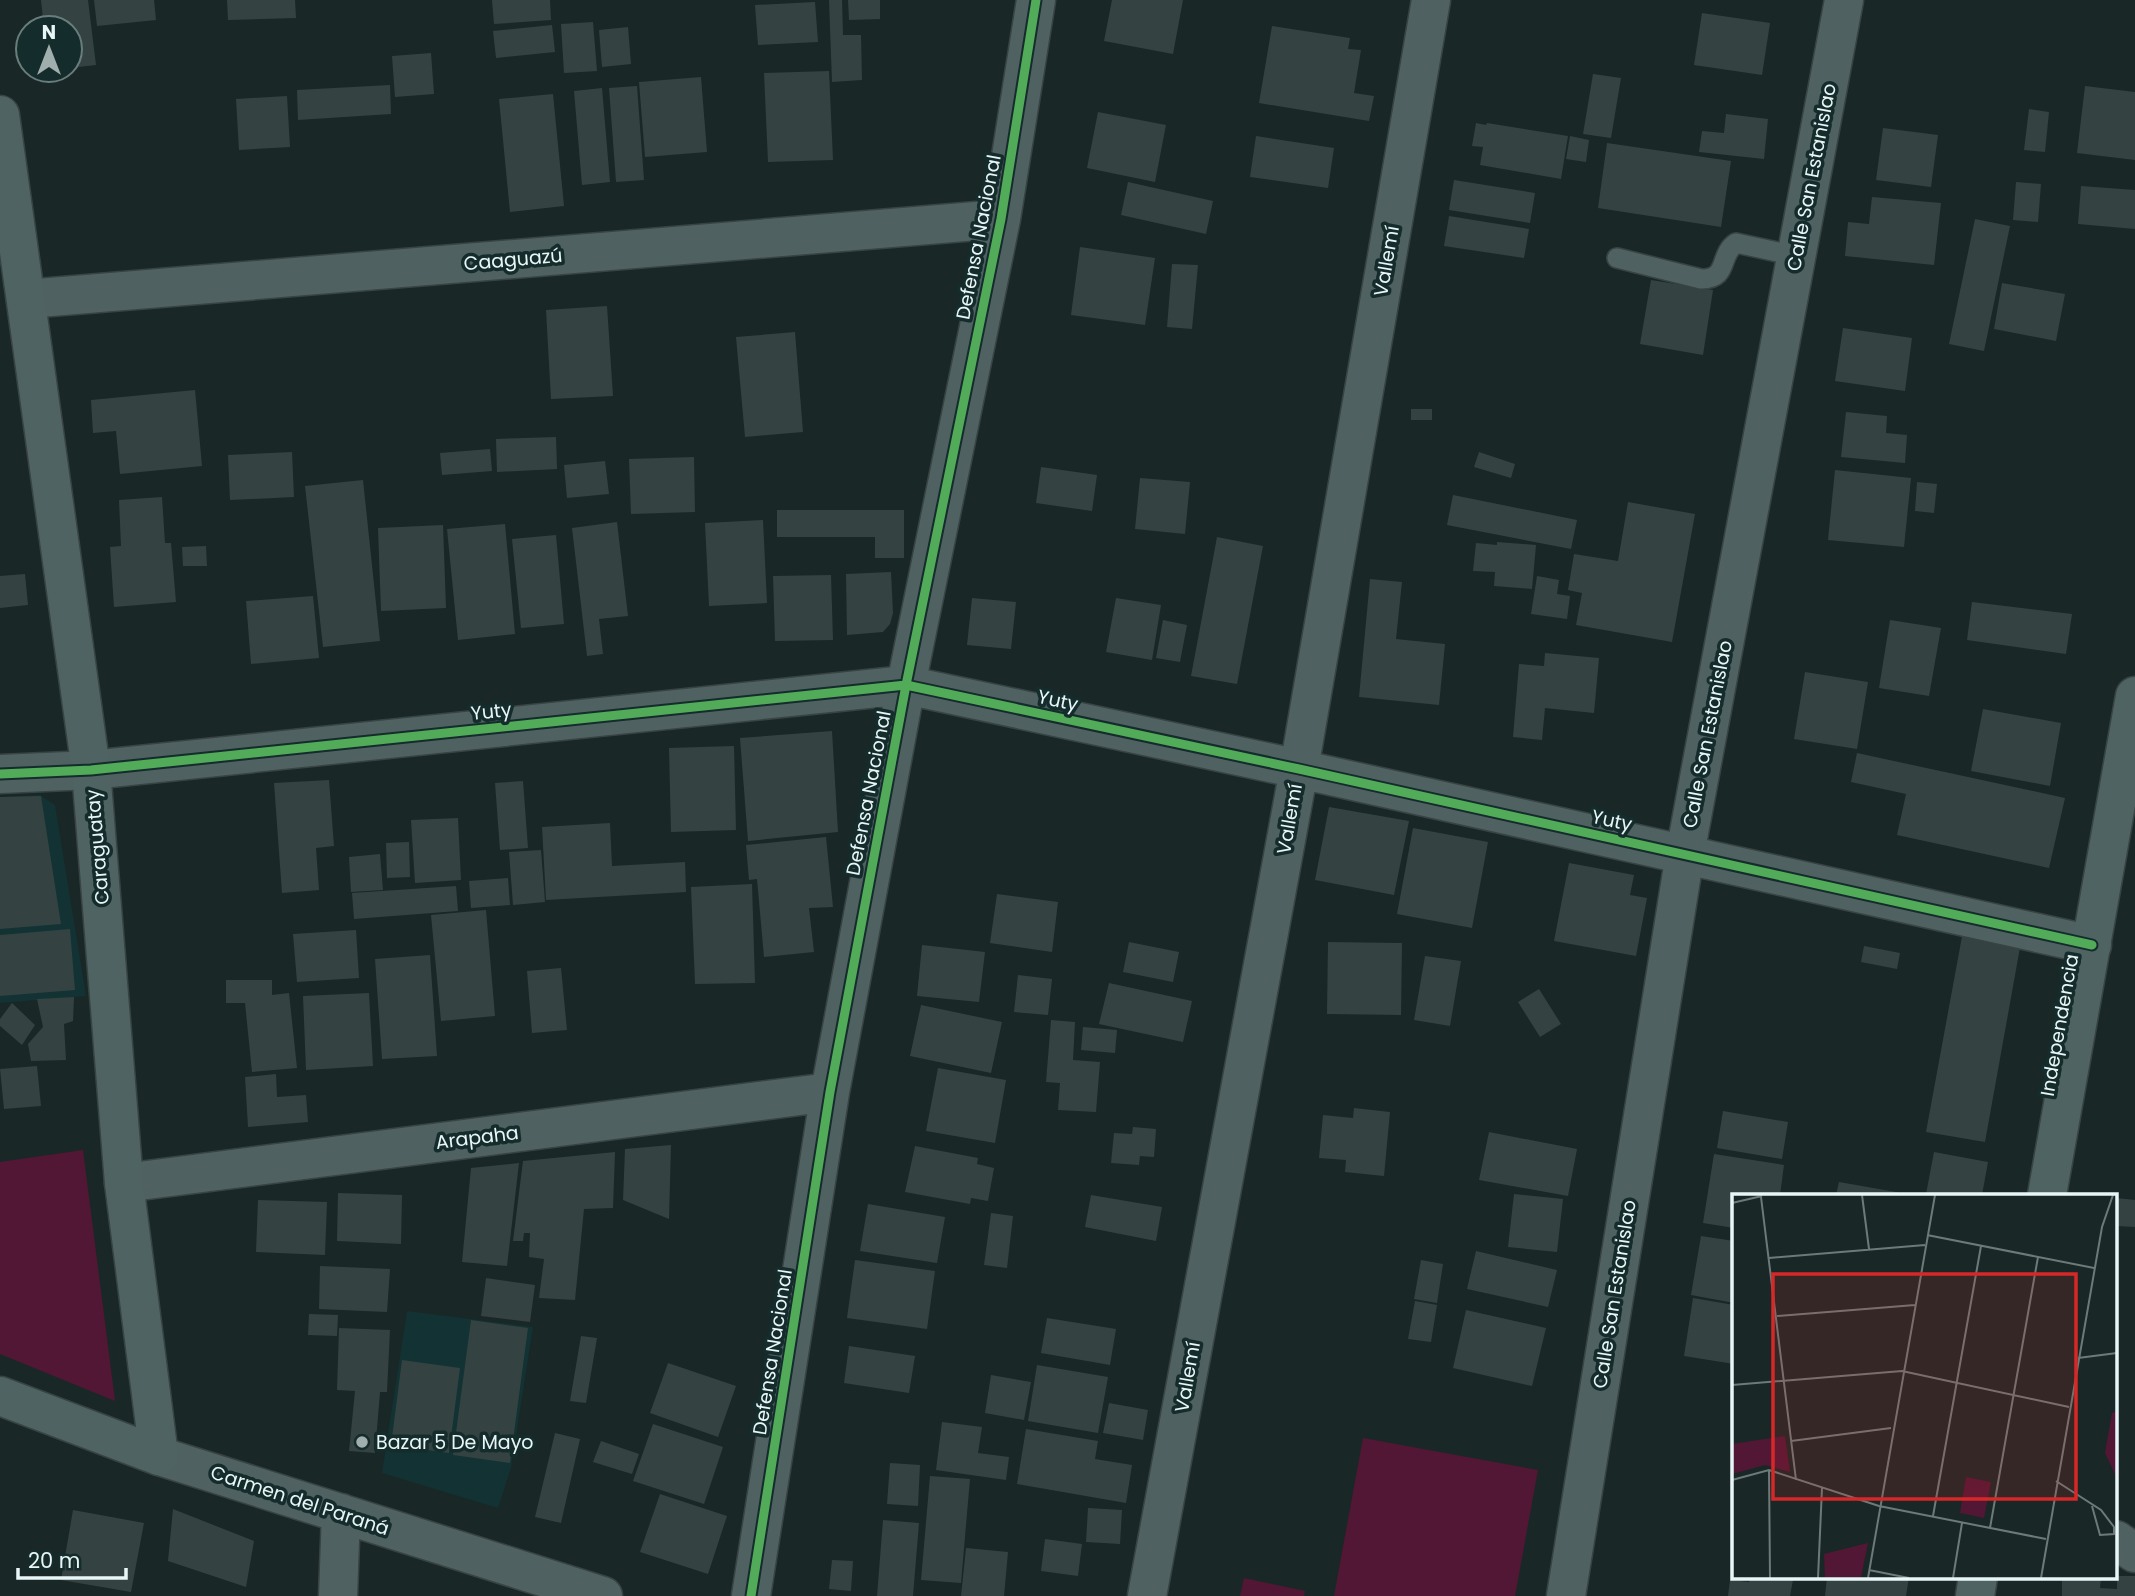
<svg xmlns="http://www.w3.org/2000/svg" width="2135" height="1596" viewBox="0 0 2135 1596" font-family="Poppins,sans-serif">
<rect width="100%" height="100%" fill="#1a2727"/>
<path fill="#133233" d="M40 795 55 805 86 996 0 1003V797Z
M407 1311 533 1327 511 1468 498 1508 382 1473Z"/>
<path fill="#521735" d="M83 1150 115 1401 0 1354V1162Z
M1363 1438 1538 1470 1515 1596H1334Z
M1244 1578 1305 1591 1304 1596H1240Z"/>
<path fill="#344242" d="M41 0H88L96 65 70 68V28H44Z
M94 0H154L156 20 97 26Z
M227 0H295L296 18 228 20Z
M492 0H550L551 20 494 24Z
M829 0H842L843 35H861L862 80 832 82Z
M848 0H880V19L849 20Z
M1112 0H1183L1173 54 1104 41Z
M815 2 818 42 758 45 755 5Z
M1702 13 1770 23 1762 75 1694 65Z
M593 22 597 71 564 73 561 24Z
M552 25 555 52 496 58 493 31Z
M1272 26 1350 38 1348 49 1361 50 1354 93 1374 96 1369 121 1259 103Z
M628 27 631 64 602 67 599 30Z
M431 53 434 94 395 97 392 56Z
M829 71 833 160 768 162 764 73Z
M1593 74 1621 78 1611 138 1583 134Z
M701 77 707 152 645 157 639 82Z
M390 85 391 114 298 120 297 90Z
M637 86 644 180 616 182 609 88Z
M2085 86 2135 92V160L2077 153Z
M602 88 610 182 582 185 574 91Z
M553 94 564 206 510 212 499 99Z
M287 96 290 147 239 150 236 99Z
M2029 109 2049 112 2045 152 2024 150Z
M1098 112 1166 125 1155 182 1087 168Z
M1726 114 1768 119 1764 159 1699 152 1702 131 1724 133Z
M1476 123 1486 125 1487 123 1568 136 1561 179 1480 165 1483 147 1472 146Z
M1883 128 1938 135 1931 187 1876 180Z
M1256 136 1334 148 1328 188 1250 177Z
M1570 136 1589 140 1586 162 1566 159Z
M1607 143 1731 161 1721 227 1598 208Z
M1454 180 1535 193 1530 223 1449 210Z
M1128 182 1213 201 1206 234 1121 215Z
M2016 182 2041 184 2038 222 2013 220Z
M2081 186 2135 190V229L2078 224Z
M1872 197 1941 203 1934 265 1845 256 1848 222 1869 224Z
M1449 216 1529 229 1524 258 1444 246Z
M1975 219 2010 226 1984 351 1949 344Z
M1080 247 1155 258 1145 325 1071 315Z
M1172 264 1198 265 1192 329 1167 327Z
M1651 280 1713 290 1703 355 1640 344Z
M2002 283 2065 294 2056 341 1994 329Z
M607 306 613 396 551 399 546 310Z
M1843 328 1912 338 1905 391 1835 381Z
M795 332 803 432 745 437 736 337Z
M195 390 202 466 120 474 116 431 93 433 91 400Z
M1411 409H1432V420H1411Z
M1846 412 1887 416 1886 433 1907 435 1905 463 1841 457Z
M556 437 557 469 497 472 496 439Z
M490 449 492 471 442 475 440 453Z
M292 452 294 497 230 500 228 455Z
M1479 452 1515 464 1511 478 1474 467Z
M694 457 695 512 631 514 629 459Z
M605 461 609 494 567 498 564 465Z
M1041 467 1097 475 1092 511 1036 503Z
M1835 470 1911 478 1904 547 1828 540Z
M1140 478 1190 482 1185 534 1135 529Z
M363 480 380 641 323 647 305 486Z
M1917 482 1937 484 1934 513 1915 511Z
M1453 495 1577 520 1571 549 1447 525Z
M162 497 165 543H171L176 602 114 607 110 547 121 546 119 500Z
M1628 502 1695 514 1672 642 1576 625 1582 593 1568 590 1574 554 1618 561Z
M777 510H904V558H875V537H777Z
M763 520 767 603 709 606 705 523Z
M617 522 628 616 599 619 603 654 587 656 572 528Z
M505 524 515 634 458 640 447 529Z
M443 525 446 608 381 611 378 528Z
M556 535 564 624 521 628 512 539Z
M1217 537 1263 546 1237 684 1191 676Z
M1497 542 1536 545 1532 589 1494 586 1495 572 1473 571 1476 543 1497 545Z
M206 546 207 566H183L182 547Z
M891 572 893 613 890 624 883 632 847 635 846 574Z
M25 574 28 605 0 608V576Z
M831 575 833 640 775 641 773 576Z
M1537 576 1559 580 1557 594 1570 596 1567 619 1531 614Z
M1370 579 1402 582 1396 639 1445 644 1439 705 1359 697Z
M313 596 319 658 251 664 246 601Z
M972 598 1016 602 1011 649 967 645Z
M1116 598 1161 605 1152 660 1106 652Z
M1972 602 2072 614 2066 654 1967 640Z
M1163 620 1187 625 1180 662 1156 658Z
M1890 620 1941 628 1929 696 1879 688Z
M1545 653 1599 658 1594 713 1545 708 1542 740 1513 737 1519 664 1544 666Z
M1805 672 1868 682 1857 749 1794 739Z
M1983 709 2061 723 2050 786 1971 771Z
M832 731 838 832 748 841 740 738Z
M734 746 736 830 671 832 669 748Z
M1857 753 2065 798 2049 868 1897 835 1906 794 1851 782Z
M329 780 334 846 316 848 319 890 282 893 274 783Z
M523 781 528 848 500 850 495 783Z
M41 796 61 924 0 929V797Z
M1329 807 1409 821 1394 895 1315 880Z
M458 818 461 880 415 883 411 820Z
M610 823 612 866 685 862 686 892 546 900 542 827Z
M1413 828 1488 842 1472 928 1397 914Z
M826 837 833 907 809 908 814 952 764 957 757 879 749 880 746 845Z
M409 842 410 877 387 878 386 843Z
M541 850 545 902 513 905 509 852Z
M380 854 383 890 351 892 349 857Z
M1569 863 1634 875 1630 895 1647 898 1636 956 1554 941Z
M508 878 510 905 471 908 469 881Z
M752 884 755 983 695 984 691 887Z
M456 886 458 911 354 919 352 893Z
M997 894 1058 902 1052 952 990 943Z
M486 910 495 1016 441 1021 431 915Z
M70 929 75 990 0 996V935Z
M356 930 359 978 297 982 293 934Z
M1963 931 2021 942 1985 1142 1926 1132Z
M1129 942 1179 952 1173 982 1123 972Z
M1328 942 1402 943 1401 1015 1327 1014Z
M922 945 985 952 979 1002 917 996Z
M1864 946 1900 953 1897 969 1861 962Z
M430 955 437 1056 382 1059 375 959Z
M1425 956 1461 961 1450 1026 1414 1020Z
M561 968 567 1030 532 1033 527 971Z
M1018 975 1052 979 1048 1015 1014 1012Z
M226 980H272V995L289 993 297 1068 252 1072 245 1003H226Z
M1109 983 1192 1001 1183 1042 1099 1024Z
M1539 989 1561 1024 1540 1037 1518 1002Z
M369 993 373 1066 306 1070 303 996Z
M74 997 73 1021 64 1024 66 1060 31 1061 28 1044 43 1027 37 999Z
M12 1003 35 1025 22 1045 0 1026V1019Z
M921 1005 1002 1022 991 1073 910 1056Z
M1051 1020 1075 1022 1073 1060 1100 1062 1096 1112 1058 1110 1060 1083 1046 1082Z
M1083 1027 1117 1030 1115 1053 1081 1050Z
M37 1066 41 1106 4 1109 0 1069Z
M938 1068 1006 1080 995 1143 926 1131Z
M276 1074 277 1097 306 1095 308 1122 248 1127 245 1077Z
M1354 1108 1390 1112 1384 1176 1345 1172 1346 1160 1319 1158 1323 1115 1353 1118Z
M1723 1111 1788 1122 1782 1159 1717 1148Z
M1133 1127 1156 1129 1154 1157 1140 1156 1139 1165 1111 1163 1114 1133 1132 1134Z
M1489 1132 1577 1149 1568 1196 1479 1180Z
M671 1145 669 1219 623 1200 625 1149Z
M915 1146 978 1158 977 1164 994 1168 988 1201 971 1198 970 1204 905 1192Z
M615 1152 613 1208 584 1209 575 1300 539 1298 544 1259 529 1257 530 1233H524L523 1241H513L523 1161Z
M1934 1152 1988 1162 1982 1195 1926 1194Z
M1714 1154 1784 1165 1780 1195H1734V1228L1703 1223Z
M519 1163 507 1266 462 1262 471 1168Z
M1839 1182 1896 1192 1904 1195H1836Z
M338 1193 402 1195 401 1244 337 1241Z
M1514 1194 1563 1199 1557 1252 1508 1247Z
M1091 1195 1162 1207 1156 1241 1085 1227Z
M2116 1198 2135 1200V1227L2116 1226Z
M258 1200 327 1202 325 1255 256 1252Z
M868 1204 945 1217 937 1263 860 1251Z
M991 1213 1013 1216 1007 1268 984 1265Z
M1701 1236 1734 1241V1303L1691 1295Z
M1476 1251 1557 1270 1548 1307 1467 1289Z
M855 1260 935 1271 927 1329 847 1318Z
M1421 1260 1443 1264 1437 1303 1414 1299Z
M320 1266 390 1269 387 1312 319 1309Z
M486 1278 535 1285 530 1322 481 1316Z
M1693 1298 1734 1305V1364L1684 1356Z
M1415 1301 1437 1305 1431 1342 1408 1339Z
M1466 1310 1546 1328 1532 1386 1453 1368Z
M309 1314 338 1315 337 1336 308 1335Z
M1047 1318 1116 1329 1110 1365 1041 1353Z
M471 1320 528 1328 510 1463 453 1455Z
M339 1328 390 1330 387 1392H380L375 1453 349 1451 355 1391 337 1390Z
M581 1336 597 1338 586 1403 570 1401Z
M849 1346 915 1356 909 1393 844 1383Z
M402 1360 460 1368 449 1453 391 1445Z
M668 1363 736 1386 718 1437 650 1413Z
M1037 1365 1108 1377 1098 1433 1028 1421Z
M991 1375 1031 1382 1024 1420 985 1413Z
M1109 1403 1148 1410 1143 1440 1103 1433Z
M942 1422 982 1427 978 1453 1009 1457 1006 1480 936 1470Z
M653 1424 723 1447 704 1504 633 1481Z
M1026 1429 1098 1441 1095 1459 1132 1465 1126 1503 1017 1484Z
M555 1433 580 1439 561 1523 535 1517Z
M601 1441 639 1454 632 1474 593 1462Z
M890 1463 920 1465 918 1506 887 1504Z
M930 1476 970 1479 961 1583 921 1580Z
M660 1494 727 1516 708 1574 640 1552Z
M1088 1508 1122 1510 1120 1544 1086 1542Z
M173 1509 254 1541 246 1587 168 1561Z
M73 1510 144 1523 131 1592 61 1580Z
M883 1520 919 1523 913 1596H877Z
M1045 1539 1082 1544 1078 1576 1041 1571Z
M966 1548 1008 1552 1004 1596H961Z
M832 1560 853 1561 851 1591 829 1589Z
M2117 1576H2135V1596H2062V1577H2101L2100 1588 2117 1589Z
M1750 1577H1771L1793 1580 1790 1596H1728L1730 1580 1749 1582Z
M1827 1577H1909L1906 1596H1825Z"/>
<g fill="none" stroke-linecap="round" stroke-linejoin="round">
<defs>
<path id="lane" d="M1617 258 1701 279C1730 279 1718 255 1736 243L1796 256"/>
<path id="street" d="M26 299 1001 219
M0 774 91 770 906 685 1299 769 2092 945
M124 1183 830 1092
M159 1456 603 1596
M2116 1540 2135 1553
M338 1596 341 1513
M751 1596 830 1092 906 685 1001 219 1036 0
M1147 1596 1299 769 1431 0
M1566 1596 1685 854 1844 0"/>
<path id="secondary" d="M0 115 91 770 124 1183 159 1456 0 1396
M2047 1195 2135 696
M1975 1596 1978 1577"/>
</defs>
<use href="#lane" stroke="#384343" stroke-width="22"/>
<use href="#street" stroke="#384343" stroke-width="41"/>
<use href="#secondary" stroke="#384343" stroke-width="41"/>
<use href="#lane" stroke="#506162" stroke-width="19"/>
<use href="#street" stroke="#506162" stroke-width="38"/>
<use href="#secondary" stroke="#4f6363" stroke-width="38"/>
<defs>
<path id="cycleway" d="M0 774 91 770 906 685 1299 769 2092 945
M751 1596 830 1092 906 685 1001 219 1036 0"/>
</defs>
<use href="#cycleway" stroke="#152c2c" stroke-width="13"/>
<use href="#cycleway" stroke="#51ab58" stroke-width="9"/>
</g>
<circle fill="#a1aeae" stroke="#152c2c" stroke-width="2.5" cx="362" cy="1442" r="7"/>
<g text-anchor="middle" stroke-width="7" stroke-linejoin="round" paint-order="stroke">
<g font-size="19" fill="#e9f6f7" stroke="#152c2c">
<text transform="translate(1811 177) rotate(-79)" y="7">Calle San Estanislao</text>
<text transform="translate(978 237) rotate(-79)" y="7">Defensa Nacional</text>
<text transform="translate(513 259) rotate(-5)" y="7">Caaguazú</text>
<text transform="translate(1386 261) rotate(-80)" y="7">Vallemí</text>
<text transform="translate(1058 700) rotate(12)" y="7">Yuty</text>
<text transform="translate(491 711) rotate(-6)" y="7">Yuty</text>
<text transform="translate(1707 734) rotate(-79)" y="7">Calle San Estanislao</text>
<text transform="translate(868 793) rotate(-79)" y="7">Defensa Nacional</text>
<text transform="translate(1289 819) rotate(-80)" y="7">Vallemí</text>
<text transform="translate(1612 820) rotate(12)" y="7">Yuty</text>
<text transform="translate(97 847) rotate(-95)" y="7">Caraguatay</text>
<text transform="translate(2059 1025) rotate(-80)" y="7">Independencia</text>
<text transform="translate(477 1137) rotate(-7)" y="7">Arapaha</text>
<text transform="translate(1614 1294) rotate(-81)" y="7">Calle San Estanislao</text>
<text transform="translate(772 1352) rotate(-81)" y="7">Defensa Nacional</text>
<text transform="translate(1187 1377) rotate(-80)" y="7">Vallemí</text>
<text transform="translate(300 1500) rotate(18)" y="7">Carmen del Paraná</text>
</g>
<g font-size="19" fill="#e9f6f7" stroke="#152c2c" text-anchor="start">
<text x="376" y="1449">Bazar 5 De Mayo</text>
</g>
</g>
<g transform="translate(1732 1194)">
<rect width="385" height="385" fill="#1a2727"/>
<path d="M385 217V284L373 259 380 219ZM53 242 58 278 33 271 0 280V250ZM234 283 259 288 252 324 228 319ZM136 349 129 383 93 384 92 360Z" fill="#521735"/>
<path fill="none" stroke="#6d7a7a" stroke-width="2" d="M130 1 137 55M29 3 64 286M0 9 30 2M195 41 362 74M37 64 193 51M45 122 183 111M346 164 385 159M0 191 170 177 337 213M59 247 159 234M37 276 38 384M0 286 37 276 147 312 314 345M324 287 369 316 382 333V340L368 341 360 312M201 322 249 52M258 334 306 63M137 376 177 384M86 384 90 294M136 384 203 1M221 384 230 329M309 384 370 33 381 1"/>
<path fill="#d62828" fill-opacity="0.15" stroke="#d62828" stroke-width="3.5" d="M41 80H344V305H41Z"/>
<rect width="385" height="385" fill="none" stroke="#e9f6f7" stroke-width="3.5"/>
</g>
<g transform="translate(49 49)"><circle r="33" fill="#152c2c" stroke="#6a7d7d" stroke-width="2"/>
<path d="M0-5L12 26L0 18L-12 26Z" fill="#a1aeae"/>
<text y="-10" font-size="19" font-weight="bold" text-anchor="middle" fill="#e9f6f7">N</text>
</g>
<path d="M18 1568v10h108v-10" fill="none" stroke="#e9f6f7" stroke-width="3.5"/>
<text x="28" y="1568" font-size="21" fill="#e9f6f7" stroke="#152c2c" stroke-width="5" paint-order="stroke">20 m</text>
</svg>
